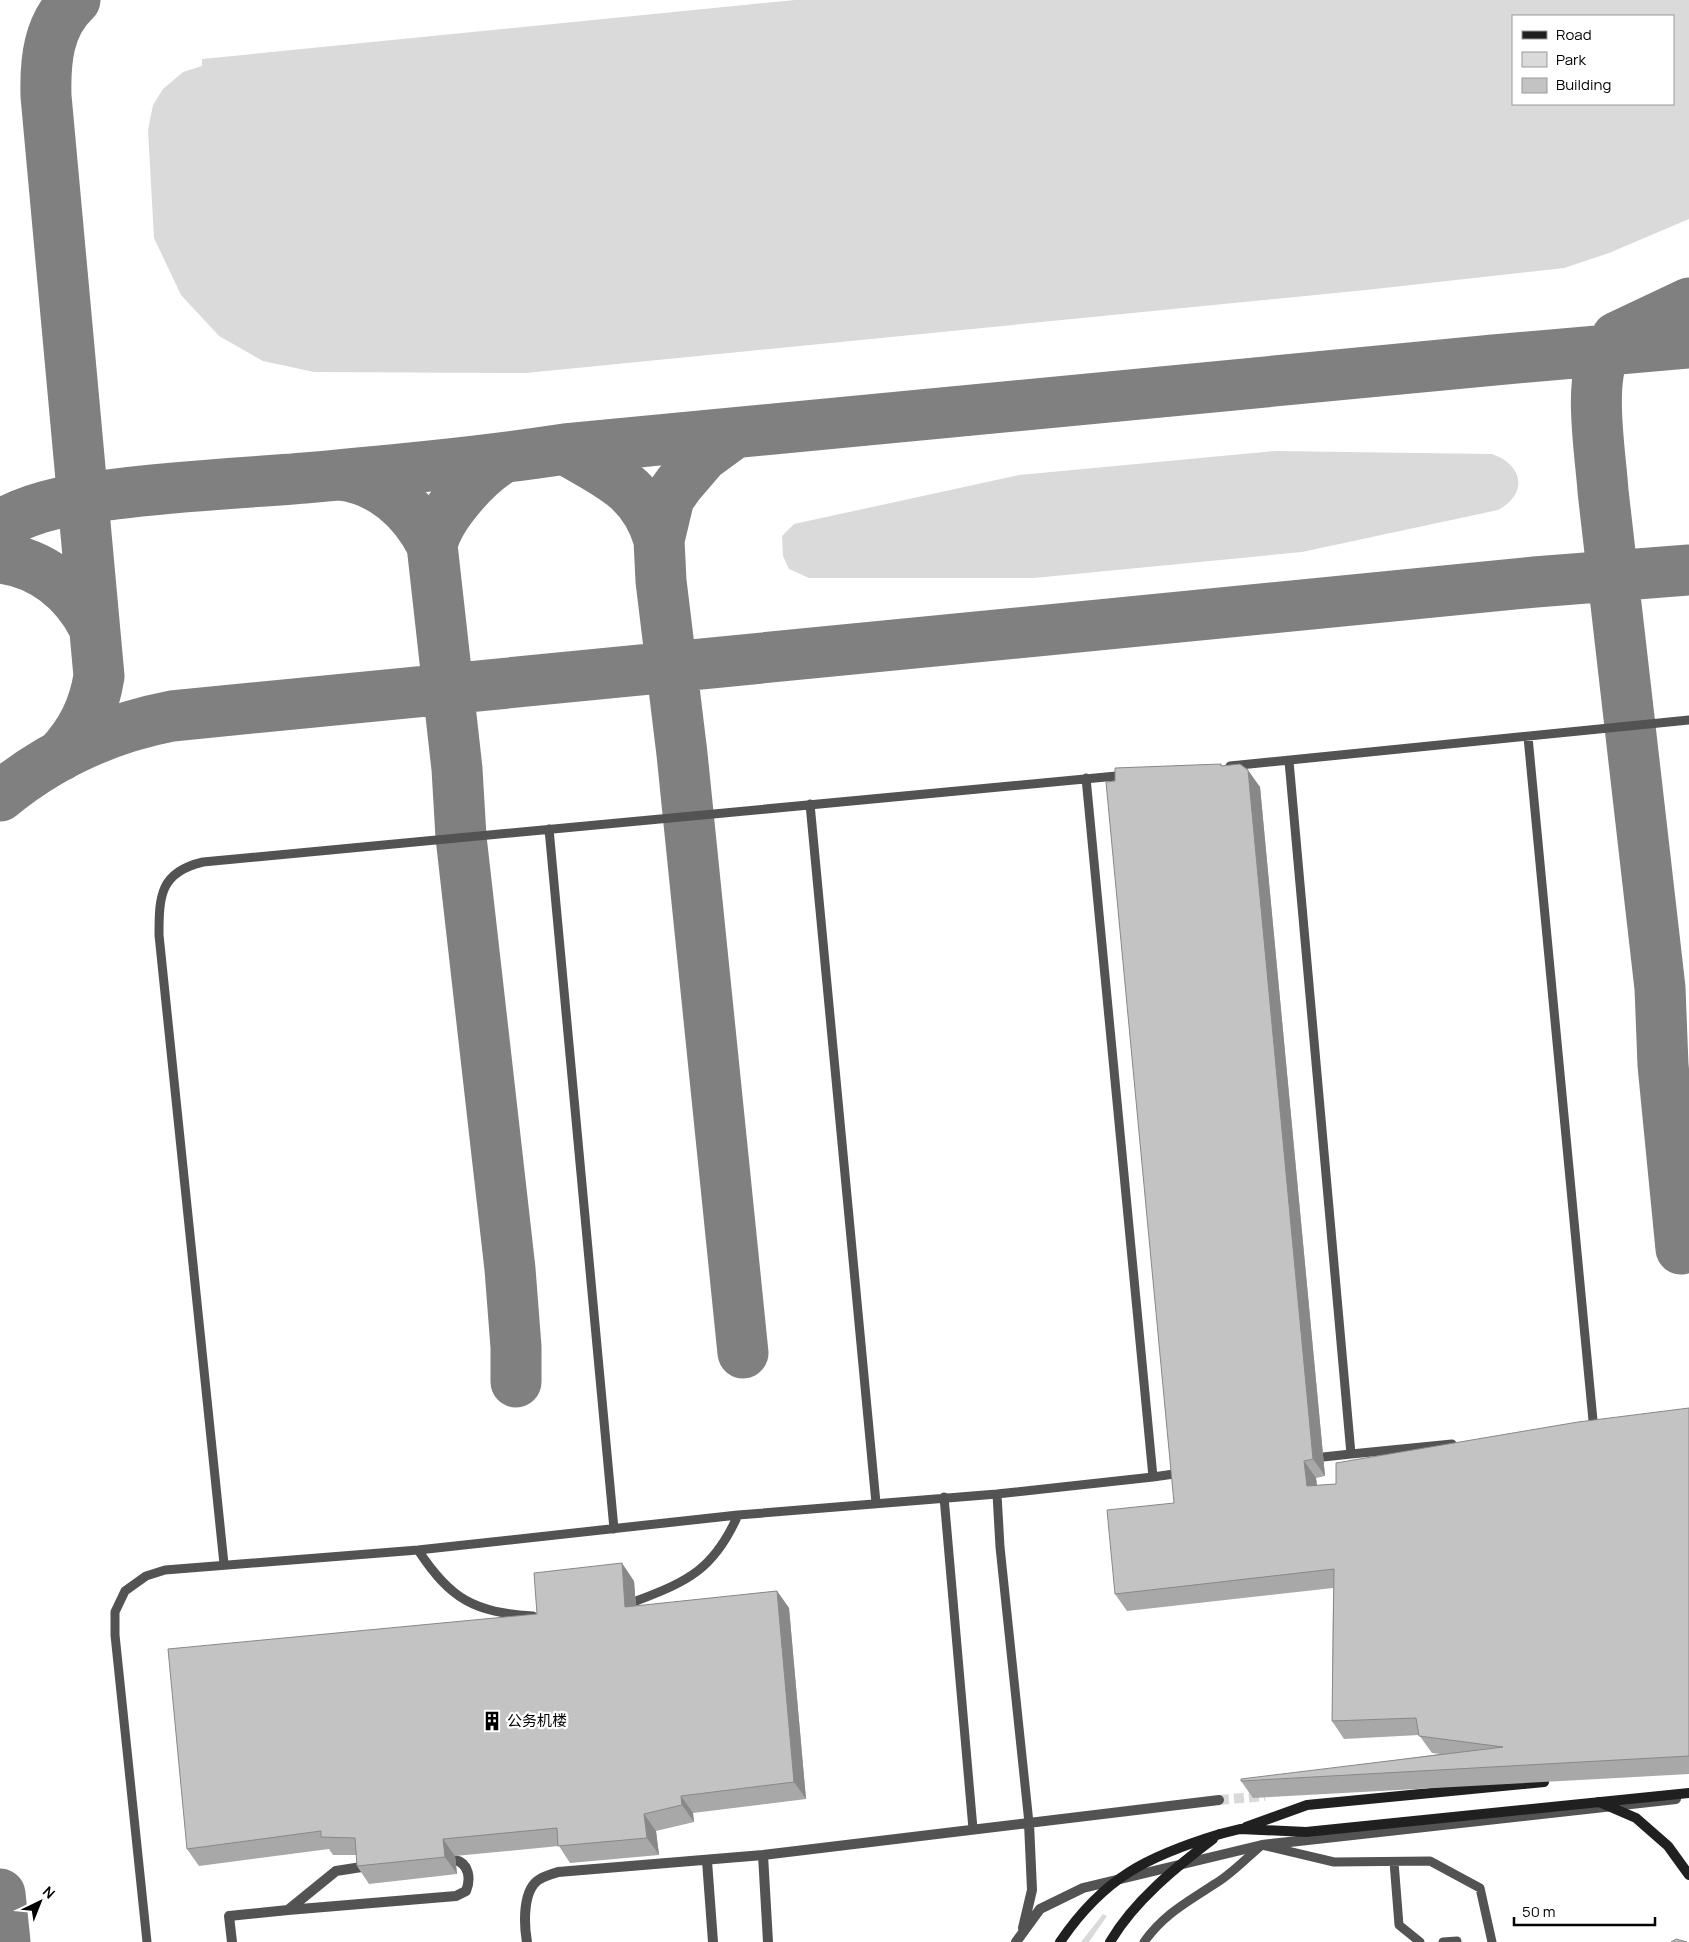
<svg xmlns="http://www.w3.org/2000/svg" width="1689" height="1942" viewBox="0 0 1689 1942" font-family="Manrope,'Noto Sans SC',sans-serif">
<rect width="100%" height="100%" fill="#fff"/>
<path fill="#dadada" fill-rule="evenodd" d="M795 0H1689V219L1609 253 1564 268 1366 290 526 373 314 372 263 361 219 336 181 295 154 238 148 130 153 105 163 89 183 72 202 66V59ZM1673 16V104H1513V16Z
M1276 451 1492 454C1524 465 1528 494 1498 510L1302 552 1034 578H809L789 569 783 556 782 536 794 524 1019 475Z
M1103 1914 1107 1916 1089 1942H1081Z"/>
<g fill="none" stroke-linecap="round" stroke-linejoin="round">
<path stroke="#808080" stroke-width="51" d="M1632 332C1623 337 1613 342 1607 350 1587 378 1601 457 1603 491L1660 988 1663 1065 1681 1249
M1617 337 1689 303
M733 434 703 456 679 484 669 498 659 540 661 581 682 754 743 1353
M565 449C608 475 644 487 659 540
M503 458C476 474 439 515 432 545L457 769 461 837 510 1269 516 1347V1382
M340 475C382 480 413 508 432 545
M0 525C36 504 76 499 116 494 179 486 242 483 305 478 392 470 479 462 565 449L1494 360 1689 343
M0 558C42 563 75 590 94 627
M60 756C82 732 94 708 99 676L46 96C45 61 48 25 75 0
M0 796C50 755 109 728 172 716L1535 582 1689 570
M0 1894 5 1942"/>
<path stroke="#d9d9d9" stroke-width="10" stroke-dasharray="10 5" stroke-linecap="butt" d="M1219 1800 1265 1796"/>
<path stroke="#535353" stroke-width="9" d="M1528 737 1594 1431
M1289 761 1351 1454 1452 1444
M1230 766 1689 720
M810 804 876 1503
M549 829 614 1529
M1323 1457 1351 1454
M1153 1477 1181 1473
M997 1494 1000 1547 1029 1823
M944 1497 973 1829
M418 1550C451 1600 474 1612 533 1616
M224 1564 159 935C159 896 160 872 203 862L1127 775
M636 1601C689 1581 714 1569 738 1515
M1394 1862 1399 1925 1420 1942
M147 1942 115 1635V1612L125 1591 146 1576 165 1570 418 1550 738 1515 997 1494 1153 1477 1086 778
M1144 1942C1164 1914 1186 1903 1213 1885 1231 1875 1246 1858 1262 1845L1334 1862 1430 1861 1480 1888 1492 1942
M1443 1942 1457 1941"/>
<path stroke="#535353" stroke-width="10" d="M763 1855 768 1942
M707 1861 713 1942
M368 1866 336 1871 288 1910 456 1896 466 1891C471 1879 469 1863 455 1860
M1023 1928 1032 1890 1029 1823
M232 1942 229 1916 288 1910
M527 1942C524 1925 522 1889 540 1879 545 1876 552 1874 558 1872L763 1855 1219 1800
M1016 1942 1040 1909 1083 1888 1262 1845 1676 1799"/>
<path stroke="#202020" stroke-width="10" d="M1246 1827 1307 1805 1544 1782
M1220 1834 1240 1829 1306 1832 1689 1793"/>
<path stroke="#202020" stroke-width="10" d="M1599 1802 1636 1818 1668 1846 1689 1875
M1060 1942C1104 1877 1148 1856 1220 1834
M1110 1942C1134 1901 1176 1867 1213 1839"/>
</g>
<path fill="#a8a8a8" d="M1221 764 1222 766 1260 787 1325 1476 1316 1478 1317 1485 1336 1484 1689 1408V1774L1253 1798 1241 1781 1440 1754 1432 1753 1419 1735 1344 1739 1332 1721 1333 1588 1127 1611 1115 1594 1174 1503Z
M634 1581 636 1606 777 1591 789 1608 806 1799 693 1813 694 1822 656 1831 659 1855 570 1863 559 1846 455 1856 457 1874 369 1884 357 1866V1855H333L329 1849 199 1866 187 1849 537 1614Z"/>
<path fill="#888" d="M1248 770 1260 787 1325 1476 1313 1459Z
M1304 1461 1316 1478 1319 1503 1307 1486Z
M622 1563 634 1581 637 1624 625 1607Z
M777 1591 789 1608 806 1799 794 1782Z
M681 1796 693 1813 694 1822 682 1805Z
M644 1814 656 1831 659 1855 647 1838Z
M443 1839 455 1856 457 1874 445 1857Z"/>
<path fill="#c3c3c3" stroke="#888" d="M1221 764V766L1240 764 1248 770 1313 1459 1304 1461 1307 1486 1336 1484V1463L1578 1422 1689 1408V1756L1241 1781V1779L1503 1747 1419 1736 1416 1718 1332 1721 1334 1569 1115 1594 1107 1510 1174 1503 1106 782 1115 781V768Z
M622 1563 625 1607 777 1591 794 1782 681 1796 682 1805 644 1814 647 1838 558 1846 557 1828 443 1839 445 1857 357 1866 355 1838 321 1837V1831L187 1849 168 1649 537 1614 534 1573Z
M1676 1939 1687 1942H1671Z"/>
<defs>
<symbol id="building-bare" viewBox="-9 -9 18 18"><path d="M-4-6H4V6H1V3H-1V6H-4ZM-2.5-4.3h1.7v1.8h-1.7ZM.8-4.3h1.7v1.8H.8ZM-2.5-1h1.7V.8h-1.7ZM.8-1h1.7V.8H.8Z" fill="#000" stroke="#fff" stroke-width="2.5" paint-order="stroke"/></symbol>
</defs>
<g fill-rule="evenodd">
<use href="#building-bare" x="478" y="1707" width="28" height="28"/>
</g>
<g text-anchor="middle" stroke-width="4.5" stroke-linejoin="round" paint-order="stroke">
<g font-size="15" fill="#000" stroke="#fff" text-anchor="start">
<text x="507" y="1726">公务机楼</text>
</g>
</g>
<rect x="1512" y="15" width="162" height="90" fill="#ffffff" stroke="#999999"/>
<rect x="1522" y="31" width="25" height="8" fill="#202020" stroke="#999999"/>
<text x="1556" y="40" font-size="15" fill="#000000">Road</text>
<rect x="1522" y="52" width="25" height="15" fill="#dadada" stroke="#999999"/>
<text x="1556" y="65" font-size="15" fill="#000000">Park</text>
<rect x="1522" y="78" width="25" height="15" fill="#c3c3c3" stroke="#999999"/>
<text x="1556" y="90" font-size="15" fill="#000000">Building</text>
<g transform="translate(40 1902) rotate(43)" stroke="#ffffff" stroke-width="4" paint-order="stroke">
<path d="M0-4L9 19L0 12L-9 19Z" fill="#000000"/>
<text y="-8" font-size="14" font-weight="bold" text-anchor="middle" fill="#000000">N</text>
</g>
<path d="M1514 1917v8h141v-8" fill="none" stroke="#000000" stroke-width="2.5"/>
<text x="1522" y="1917" font-size="15" fill="#000000" stroke="#ffffff" stroke-width="4" paint-order="stroke">50 m</text>
</svg>
